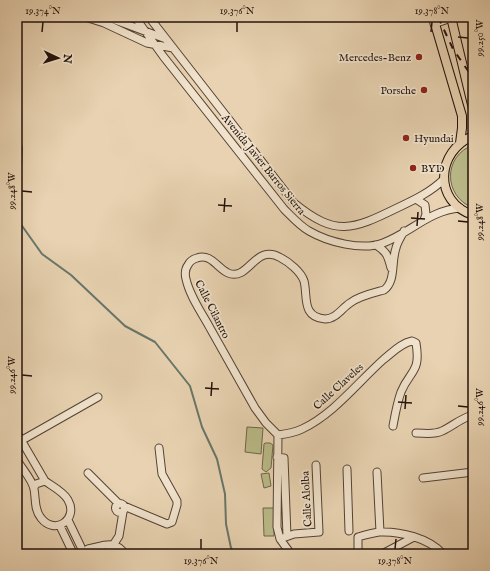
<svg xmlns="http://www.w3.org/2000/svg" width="490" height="571" viewBox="0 0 490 571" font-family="'IM FELL English',serif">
<rect width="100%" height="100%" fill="#e8d2b1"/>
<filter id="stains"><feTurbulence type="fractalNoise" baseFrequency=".005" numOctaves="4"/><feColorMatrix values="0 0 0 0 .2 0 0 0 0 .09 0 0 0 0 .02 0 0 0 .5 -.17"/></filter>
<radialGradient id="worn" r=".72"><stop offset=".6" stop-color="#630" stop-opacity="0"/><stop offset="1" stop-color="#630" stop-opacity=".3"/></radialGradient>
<path fill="#babb89" stroke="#6e664a" d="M473 145V156L470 162V166L473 173V208C443 196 443 156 473 145Z
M247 427 263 428 261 454 245 452Z
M265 443H270L273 445 271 468 266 472 262 469 264 444Z
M269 473 271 486 264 488 261 474Z
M263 508H274V536H264Z"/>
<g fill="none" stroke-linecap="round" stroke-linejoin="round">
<path stroke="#68766a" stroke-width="2" d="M17 122 22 149 20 182 17 203
M17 210 20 223 42 254 71 275 125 326 155 342 190 386 202 427 217 459 225 494 226 524 231 548 236 554"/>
<defs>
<path id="minor" d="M85 17 104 23 147 43 173 48
M107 17 166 39
M135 17 163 56 284 209C292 217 300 226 309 231 328 242 362 251 383 243 410 233 430 210 460 208
M149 17 294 203C336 237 352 230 397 208 414 200 431 192 444 179
M465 17 473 18
M434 24 451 18 461 17
M416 199 425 205 426 214 424 220
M376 245C387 252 388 256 391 268
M17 433 45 481
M416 433C425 433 434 435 442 431 453 426 461 418 473 415
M278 435 266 423 255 408C240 381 225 355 210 328 202 313 190 297 186 279 185 275 185 269 188 265 190 261 193 259 197 258 211 253 217 268 228 273 249 282 255 242 281 258 289 262 301 272 304 281 308 296 301 317 325 319 336 319 342 308 350 303 359 296 373 293 384 290 396 281 391 262 396 248 397 243 401 237 404 231
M278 435C286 434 294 433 302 429 334 414 358 382 384 359 393 352 401 343 412 341L416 343C421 373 410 370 401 392 397 403 395 415 393 426
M278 435 277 527 280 539 291 554
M17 443 98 397
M277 457 284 458 287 536
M17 460C22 469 32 479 34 489 36 499 34 510 41 518 55 536 79 519 68 500 64 492 52 486 45 481L36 484 34 487
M347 469 349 531
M377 472 380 532
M88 473 119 504
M423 478 473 472
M115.5 508a4.5 4.5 0 1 1 9 0a4.5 4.5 0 1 1-9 0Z
M124 506 167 524 172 522 177 505V501L162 474 159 448
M68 520 81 547
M60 526 73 553
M280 539 294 534 319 532 316 465
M88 549C103 546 115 539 125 554
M108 553 119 536 123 512
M358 554V537C365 535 372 533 379 532 400 531 429 538 443 554
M382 554 414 537"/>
<path id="major" d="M433 17 462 116V128L460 143
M451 17 473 109
M473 136C436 151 433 202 473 215"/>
</defs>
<use href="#minor" stroke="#544234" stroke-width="9"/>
<use href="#major" stroke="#22120b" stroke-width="10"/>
<use href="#minor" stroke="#f0e2cc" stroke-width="7"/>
<use href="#major" stroke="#e8d2b1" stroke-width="8"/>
<path stroke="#22120b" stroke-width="2" stroke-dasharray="7 7" stroke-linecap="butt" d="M438 17 453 49 473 78"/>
</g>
<path fill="none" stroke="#22120b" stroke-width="1.5" d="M42 32 43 22M237 32V22M431 32 432 22M458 37 468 38M22 191 32 192M218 205 232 206M224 212 225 198M411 218 425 219M458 221 468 222M417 226 418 212M22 375 32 376M205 388 219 389M211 396 212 382M398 402 412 403M458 406 468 407M405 409 406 395M201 549V539M395 549 396 539"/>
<g fill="#8f2418" stroke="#f0e2cc" stroke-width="1.5">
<circle cx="419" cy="57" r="4"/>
<circle cx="424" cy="90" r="4"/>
<circle cx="406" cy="138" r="4"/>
<circle cx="413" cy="168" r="4"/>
</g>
<g text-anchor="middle" stroke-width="3.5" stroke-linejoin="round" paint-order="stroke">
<g font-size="11" fill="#22120b" stroke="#f0e2cc" text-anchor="end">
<text x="411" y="61">Mercedes-Benz</text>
<text x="416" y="94">Porsche</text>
<text x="414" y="142" text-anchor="start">Hyundai</text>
<text x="421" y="172" text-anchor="start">BYD</text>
</g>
<g font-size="11" fill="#22120b" stroke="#f0e2cc">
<text transform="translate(264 164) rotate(51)" y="4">Avenida Javier Barros Sierra</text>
<text transform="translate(213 309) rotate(63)" y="4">Calle Cilantro</text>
<text transform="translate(338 386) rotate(-42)" y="4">Calle Claveles</text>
<text transform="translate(306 499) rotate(-93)" y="4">Calle Alolba</text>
</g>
</g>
<rect width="490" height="571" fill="none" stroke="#e8d2b1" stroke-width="44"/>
<g transform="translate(58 58) rotate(94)" stroke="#f0e2cc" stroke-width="3" paint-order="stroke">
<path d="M0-3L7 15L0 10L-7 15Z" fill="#22120b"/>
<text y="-6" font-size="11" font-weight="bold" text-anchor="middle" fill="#22120b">N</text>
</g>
<rect x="22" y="22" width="446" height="527" fill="none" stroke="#22120b" stroke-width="1.5"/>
<g font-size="10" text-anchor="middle" fill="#22120b">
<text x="43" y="14">19.374°N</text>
<text x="237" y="14">19.376°N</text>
<text x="432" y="14">19.378°N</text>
<text transform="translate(479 38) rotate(-90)" y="4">99.250°W</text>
<text transform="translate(11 191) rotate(-90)" y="4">99.248°W</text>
<text transform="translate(479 222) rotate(-90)" y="4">99.248°W</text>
<text transform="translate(11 375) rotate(-90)" y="4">99.246°W</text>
<text transform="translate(479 407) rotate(-90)" y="4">99.246°W</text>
<text x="201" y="564">19.376°N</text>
<text x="395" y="564">19.378°N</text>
</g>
<rect width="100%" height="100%" filter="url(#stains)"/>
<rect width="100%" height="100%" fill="url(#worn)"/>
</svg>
